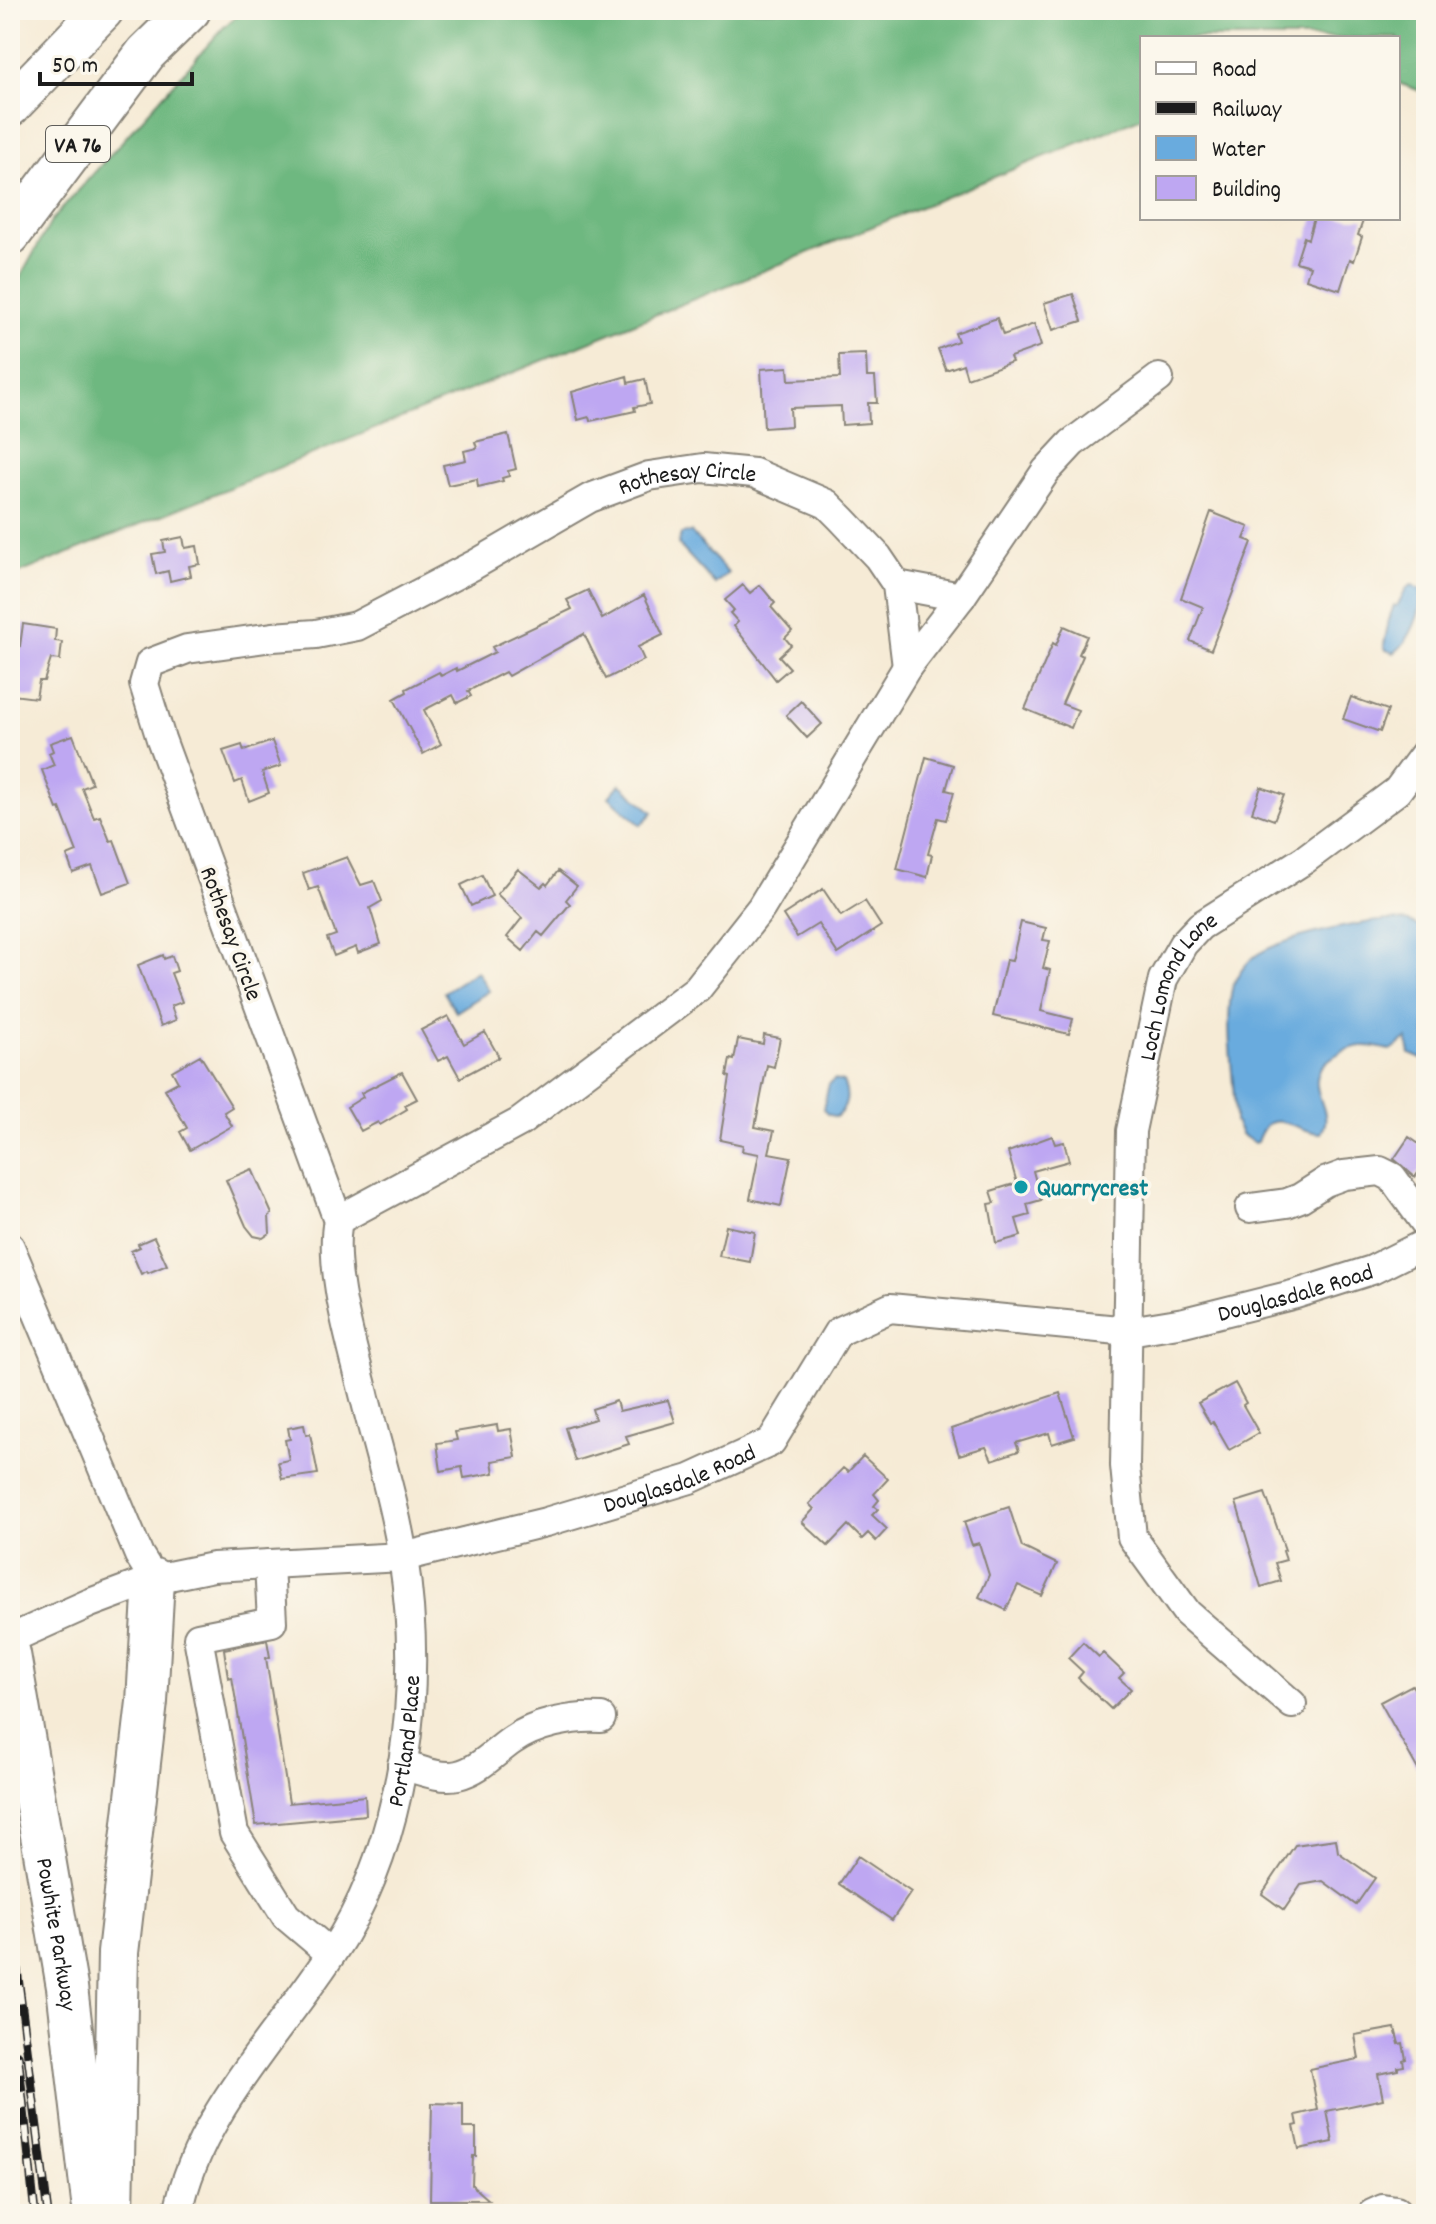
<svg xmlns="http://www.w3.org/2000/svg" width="1436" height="2224" viewBox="0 0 1436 2224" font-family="Dekko,sans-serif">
<rect width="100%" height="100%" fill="#fbf7ec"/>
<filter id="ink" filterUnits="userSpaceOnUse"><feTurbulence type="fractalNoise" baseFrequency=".0125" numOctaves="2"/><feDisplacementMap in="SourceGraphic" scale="16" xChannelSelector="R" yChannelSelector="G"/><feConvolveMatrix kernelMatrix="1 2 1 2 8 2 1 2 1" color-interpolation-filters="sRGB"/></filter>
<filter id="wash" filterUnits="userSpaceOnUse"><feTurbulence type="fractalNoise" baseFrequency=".006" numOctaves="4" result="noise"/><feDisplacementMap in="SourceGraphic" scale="32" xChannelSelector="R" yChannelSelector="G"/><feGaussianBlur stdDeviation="1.8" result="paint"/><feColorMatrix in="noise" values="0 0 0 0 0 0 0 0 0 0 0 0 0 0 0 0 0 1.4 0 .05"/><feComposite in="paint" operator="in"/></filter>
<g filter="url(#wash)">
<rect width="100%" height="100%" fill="#f6ebd6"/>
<path fill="#6eb880" stroke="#456a4e" stroke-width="2" d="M243 10H1426V93L1398 83V38H1142V117L10 577V296L52 220 224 27Z"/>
<path fill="#69abde" stroke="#42647d" stroke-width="2" d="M691 532 728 573 715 584 678 544 681 534Z
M1412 585 1422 590C1422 611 1411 641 1394 653L1386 650 1384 645 1388 625 1387 623 1394 606H1397L1406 589Z
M620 784 653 812 641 825 609 797Z
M1394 920 1409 922 1426 930V1061L1410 1054 1407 1039 1391 1050C1383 1049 1375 1046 1366 1046 1348 1046 1320 1059 1317 1079 1314 1098 1334 1114 1321 1133 1296 1133 1270 1102 1257 1142L1254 1143 1241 1134 1235 1122C1235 1080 1225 1036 1231 994 1233 979 1246 962 1258 954 1286 937 1361 921 1394 920Z
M477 971 489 991 456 1012 444 992Z
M834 1080 843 1082C849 1096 848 1107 836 1117L827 1114 823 1109 829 1084Z"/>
<g id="blocks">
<path fill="#bea7f2" d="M1314 218H1364L1358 235 1362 237 1354 261 1350 259 1340 290 1306 279 1310 266 1296 262 1304 237 1308 239Z
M1073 294 1082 321 1053 330 1044 303Z
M997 318 1003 335 1034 324 1041 346 1010 357 1012 362 967 378 963 364 946 370 938 349 958 341 955 333Z
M866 354 867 377H875L877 403H868L869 423 842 425 841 406 790 408 791 426 764 428 761 369 788 367 789 380 840 378 839 355Z
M627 376 628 383 645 379 650 404 634 407 635 411 590 421 589 417 578 420 572 392Z
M508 434 516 469 508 471 509 476 502 478 503 481 478 487 477 479 448 485 443 465 466 460 464 451 477 448 475 442Z
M1211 512 1249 527 1244 539 1252 542 1211 650 1190 641 1203 607 1181 598Z
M183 537 185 548 197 546 200 564 189 566 191 576 170 581 168 571 156 574 152 554 165 552 163 541Z
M743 585 750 593 760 585 775 603 771 607 792 631 785 638 791 645 779 656 790 668 776 680 734 626 738 622 730 613 734 610 725 600Z
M588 590 602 619 644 595 663 635 638 647 644 660 606 679 584 634 508 676 505 672 468 691 471 696 457 703 453 695 424 710 441 744 423 754 394 699 407 692 406 689 439 672 441 676 456 668 457 671 495 652 492 647 572 609 567 600Z
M23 624 56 629 55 641 62 642 60 660 51 659 44 681H39L36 698 12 695 16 669 10 668V644L20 646Z
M1064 626 1087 636 1079 654 1083 656 1062 704 1078 710 1071 728 1025 709 1053 643 1056 645Z
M1351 697 1388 710 1380 732 1343 719Z
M801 701 822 724 807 738 786 715Z
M73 735 92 784 82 788 94 818 100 816 110 841 114 840 130 883 102 893 92 866 73 873 67 856 77 852 60 808 57 809 42 770 54 765 49 753 53 751 50 743Z
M272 741 281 766 262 772 269 793 249 801 242 780 235 783 223 751 242 745 244 751Z
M926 757 953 765 946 790 954 792 946 820 938 818 928 854 932 855 927 877 897 869Z
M1261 787 1284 795 1274 820 1252 812Z
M347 857 361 885 374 881 382 901 370 908 381 944 358 953 356 947 334 956 327 938 336 935 318 887 309 890 303 873Z
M518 869 541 887 545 883 547 885 558 871 577 886 566 900 570 904 543 936 538 932 523 951 507 937 522 918 497 894Z
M482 875 492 896 471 906 461 885Z
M823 889 841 916 865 901 881 926 838 954 818 924 797 937 783 915Z
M1021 922 1046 928 1043 940 1050 941 1043 968 1050 970 1041 1011 1073 1019 1069 1034 993 1016 1006 960 1012 961Z
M163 955 164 959 172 956 177 971 171 973 182 1002 171 1006 176 1020 161 1026 138 965Z
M448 1016 464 1044 485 1032 499 1057 460 1078 448 1056 438 1061 421 1030Z
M764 1035 780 1038 774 1067 767 1065 755 1127 774 1131 769 1153 791 1157 781 1206 750 1199 759 1154 742 1151 743 1145 720 1140 730 1077 727 1076 730 1059 734 1060 738 1039 763 1044Z
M200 1055 232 1107 224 1112 232 1126 190 1150 180 1132 187 1128 165 1089 178 1082 172 1071Z
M402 1072 417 1099 405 1105 407 1109 380 1125 378 1122 361 1131 347 1107 363 1097 361 1093Z
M1052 1136 1055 1144 1064 1142 1069 1161 1033 1171 1041 1200 1027 1204 1030 1215 1016 1219 1021 1236 996 1243 989 1204 995 1203 991 1191 1017 1183 1008 1152Z
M1409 1137 1426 1149V1162L1415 1177 1394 1159Z
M252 1169 272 1214 269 1216 270 1233 263 1238 254 1236 246 1226 226 1180Z
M726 1226 755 1232 750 1262 719 1256Z
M154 1237 167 1265 148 1273 147 1271 141 1274 131 1251 140 1247 138 1244Z
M1235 1383 1246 1403 1243 1405 1259 1433 1229 1450 1213 1422 1210 1423 1198 1403Z
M1060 1393 1074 1437 1052 1444 1049 1433 1016 1443 1019 1451 992 1460 986 1447 959 1455 951 1429Z
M668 1400 675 1422 626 1436 629 1444 575 1461 565 1428 595 1419 592 1409 616 1401 619 1411Z
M304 1425 306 1435 310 1434 318 1474 282 1479 278 1462 289 1460 285 1440 290 1439 288 1428Z
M497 1425 498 1431 511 1429 516 1457 492 1461 494 1473 464 1478 462 1467 441 1471 437 1443 457 1440 455 1432Z
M863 1456 888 1479 874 1494 879 1500 874 1506 878 1509 872 1515 887 1529 876 1541 868 1533 862 1539 848 1525 828 1546 802 1522 814 1509 809 1504 843 1468 848 1472Z
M1265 1493 1285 1550 1283 1551 1286 1560 1275 1563 1281 1581 1261 1587 1236 1502Z
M1009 1507 1022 1547 1057 1564 1042 1596 1018 1585 1006 1610 979 1597 989 1575 979 1543 972 1545 964 1522Z
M267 1640 270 1657 266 1658 289 1803 365 1796 366 1815 256 1825 232 1677 228 1678 224 1649Z
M1083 1642 1099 1657 1103 1653 1124 1673 1119 1678 1131 1689 1111 1709 1078 1678 1083 1672 1068 1658Z
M1412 1685 1426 1709V1784L1380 1702Z
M1336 1839 1338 1852 1375 1878 1356 1905 1323 1881 1301 1885 1284 1910 1262 1894 1295 1845Z
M858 1856 911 1892 892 1920 839 1884Z
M1395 2028 1399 2044 1403 2043 1406 2059 1403 2060 1404 2066 1398 2067V2070L1378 2074 1383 2099 1327 2111 1333 2142 1299 2149 1294 2126 1298 2125 1296 2115 1318 2110 1310 2069 1359 2059 1355 2035Z
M432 2103 463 2104V2128H476V2156H473L472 2185 489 2200H430Z"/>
</g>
</g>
<g filter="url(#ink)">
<use href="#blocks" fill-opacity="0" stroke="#898479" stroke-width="2"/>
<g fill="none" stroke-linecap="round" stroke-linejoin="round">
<defs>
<g id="minor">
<path d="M897 585 961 597"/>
<path d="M1250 1208 1287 1203 1300 1198 1325 1182 1344 1175 1380 1171 1392 1177 1426 1224"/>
<path id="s1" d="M338 1220 161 739 144 684 150 663 187 649 273 637 316 634 357 626 474 565 590 498 649 476 703 468 754 473 827 504 842 519 878 557 897 585 907 667"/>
<path d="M338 1220 520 1122 697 989 761 908 907 667 961 597 1046 471 1072 443 1159 378"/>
<path d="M10 1247 139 1555 154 1579"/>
<path d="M269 1564 272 1622 198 1637 234 1833 286 1916 331 1954"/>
<path id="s2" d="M10 1639 90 1603 154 1579 213 1567 403 1557 546 1522 690 1479 771 1442 838 1332 890 1308 1129 1331 1184 1322 1296 1294 1372 1270 1426 1243"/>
<path id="s3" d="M1292 1704 1187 1613 1132 1537 1125 1466 1131 1131 1163 979 1183 944 1200 926 1304 860 1397 791 1426 752"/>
<path d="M402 1765C420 1770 440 1779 458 1775 479 1770 494 1753 511 1741 534 1724 573 1716 601 1718"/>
<path id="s4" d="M178 2214C197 2109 290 2024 344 1934 374 1883 393 1821 403 1763 414 1694 414 1626 403 1557 395 1504 378 1451 365 1398 353 1348 328 1270 338 1220"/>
<path d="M1372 2214 1383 2209 1396 2211 1398 2214"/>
</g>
<g id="highway">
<path d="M10 106 103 10"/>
<path d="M10 235 146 53 190 10"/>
<path id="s5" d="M10 1654 67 1987 92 2202"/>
<path d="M113 2214 118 1953 147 1702 154 1579"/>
</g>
</defs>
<use href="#minor" stroke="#898479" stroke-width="32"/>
<use href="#highway" stroke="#898479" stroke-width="44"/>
<use href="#minor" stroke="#fff" stroke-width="28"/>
<use href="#highway" stroke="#fff" stroke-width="40"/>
<defs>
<path id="rail" d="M10 1914 48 2214
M18 2055 35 2214"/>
</defs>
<use href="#rail" stroke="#1c1c1c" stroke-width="9"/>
<use href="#rail" stroke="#fbf7ec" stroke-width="6" stroke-dasharray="18" stroke-linecap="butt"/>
</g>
</g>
<circle fill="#0f9aa8" stroke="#fbf7ec" stroke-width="3" cx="1021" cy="1187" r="8"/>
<g text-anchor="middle" stroke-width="7" stroke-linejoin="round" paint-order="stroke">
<rect fill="#fbf7ec" stroke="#5f5e5a" stroke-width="2" x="46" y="126" width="64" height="36" rx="6"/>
<g font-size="22" font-weight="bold" fill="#1c1c1c">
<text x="78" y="152">VA 76</text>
</g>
<g font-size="24" fill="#1c1c1c" stroke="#fbf7ec">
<text dy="8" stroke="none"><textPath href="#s1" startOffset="1170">Rothesay Circle</textPath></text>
<text transform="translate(232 933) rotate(70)" y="8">Rothesay Circle</text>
<text dy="8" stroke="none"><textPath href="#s3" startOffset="794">Loch Lomond Lane</textPath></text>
<text dy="8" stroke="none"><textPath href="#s2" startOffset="1390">Douglasdale Road</textPath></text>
<text dy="8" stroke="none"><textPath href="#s2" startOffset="694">Douglasdale Road</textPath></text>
<text dy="8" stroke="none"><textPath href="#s4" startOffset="532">Portland Place</textPath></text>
<text dy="8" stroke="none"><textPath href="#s5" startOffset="284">Powhite Parkway</textPath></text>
</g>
<g font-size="24" font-weight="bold" fill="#0d838f" stroke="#fbf7ec" text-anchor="start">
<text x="1037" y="1195">Quarrycrest</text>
</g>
</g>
<rect width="1436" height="2224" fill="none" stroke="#fbf7ec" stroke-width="40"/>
<rect x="1140" y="36" width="260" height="184" fill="#fbf7ec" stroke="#a29f99" stroke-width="2"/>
<rect x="1156" y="62" width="40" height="12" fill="#ffffff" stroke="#a29f99" stroke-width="2"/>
<text x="1212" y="76" font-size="24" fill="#1c1c1c">Road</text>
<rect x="1156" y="102" width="40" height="12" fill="#1c1c1c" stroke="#a29f99" stroke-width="2"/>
<text x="1212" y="116" font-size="24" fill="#1c1c1c">Railway</text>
<rect x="1156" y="136" width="40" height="24" fill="#69abde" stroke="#a29f99" stroke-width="2"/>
<text x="1212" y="156" font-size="24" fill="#1c1c1c">Water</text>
<rect x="1156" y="176" width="40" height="24" fill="#bea7f2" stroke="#a29f99" stroke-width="2"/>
<text x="1212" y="196" font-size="24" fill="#1c1c1c">Building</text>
<path d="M40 72v12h152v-12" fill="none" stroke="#1c1c1c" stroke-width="4"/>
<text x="52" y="72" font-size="24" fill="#1c1c1c" stroke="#fbf7ec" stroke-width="6" paint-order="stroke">50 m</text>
</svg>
